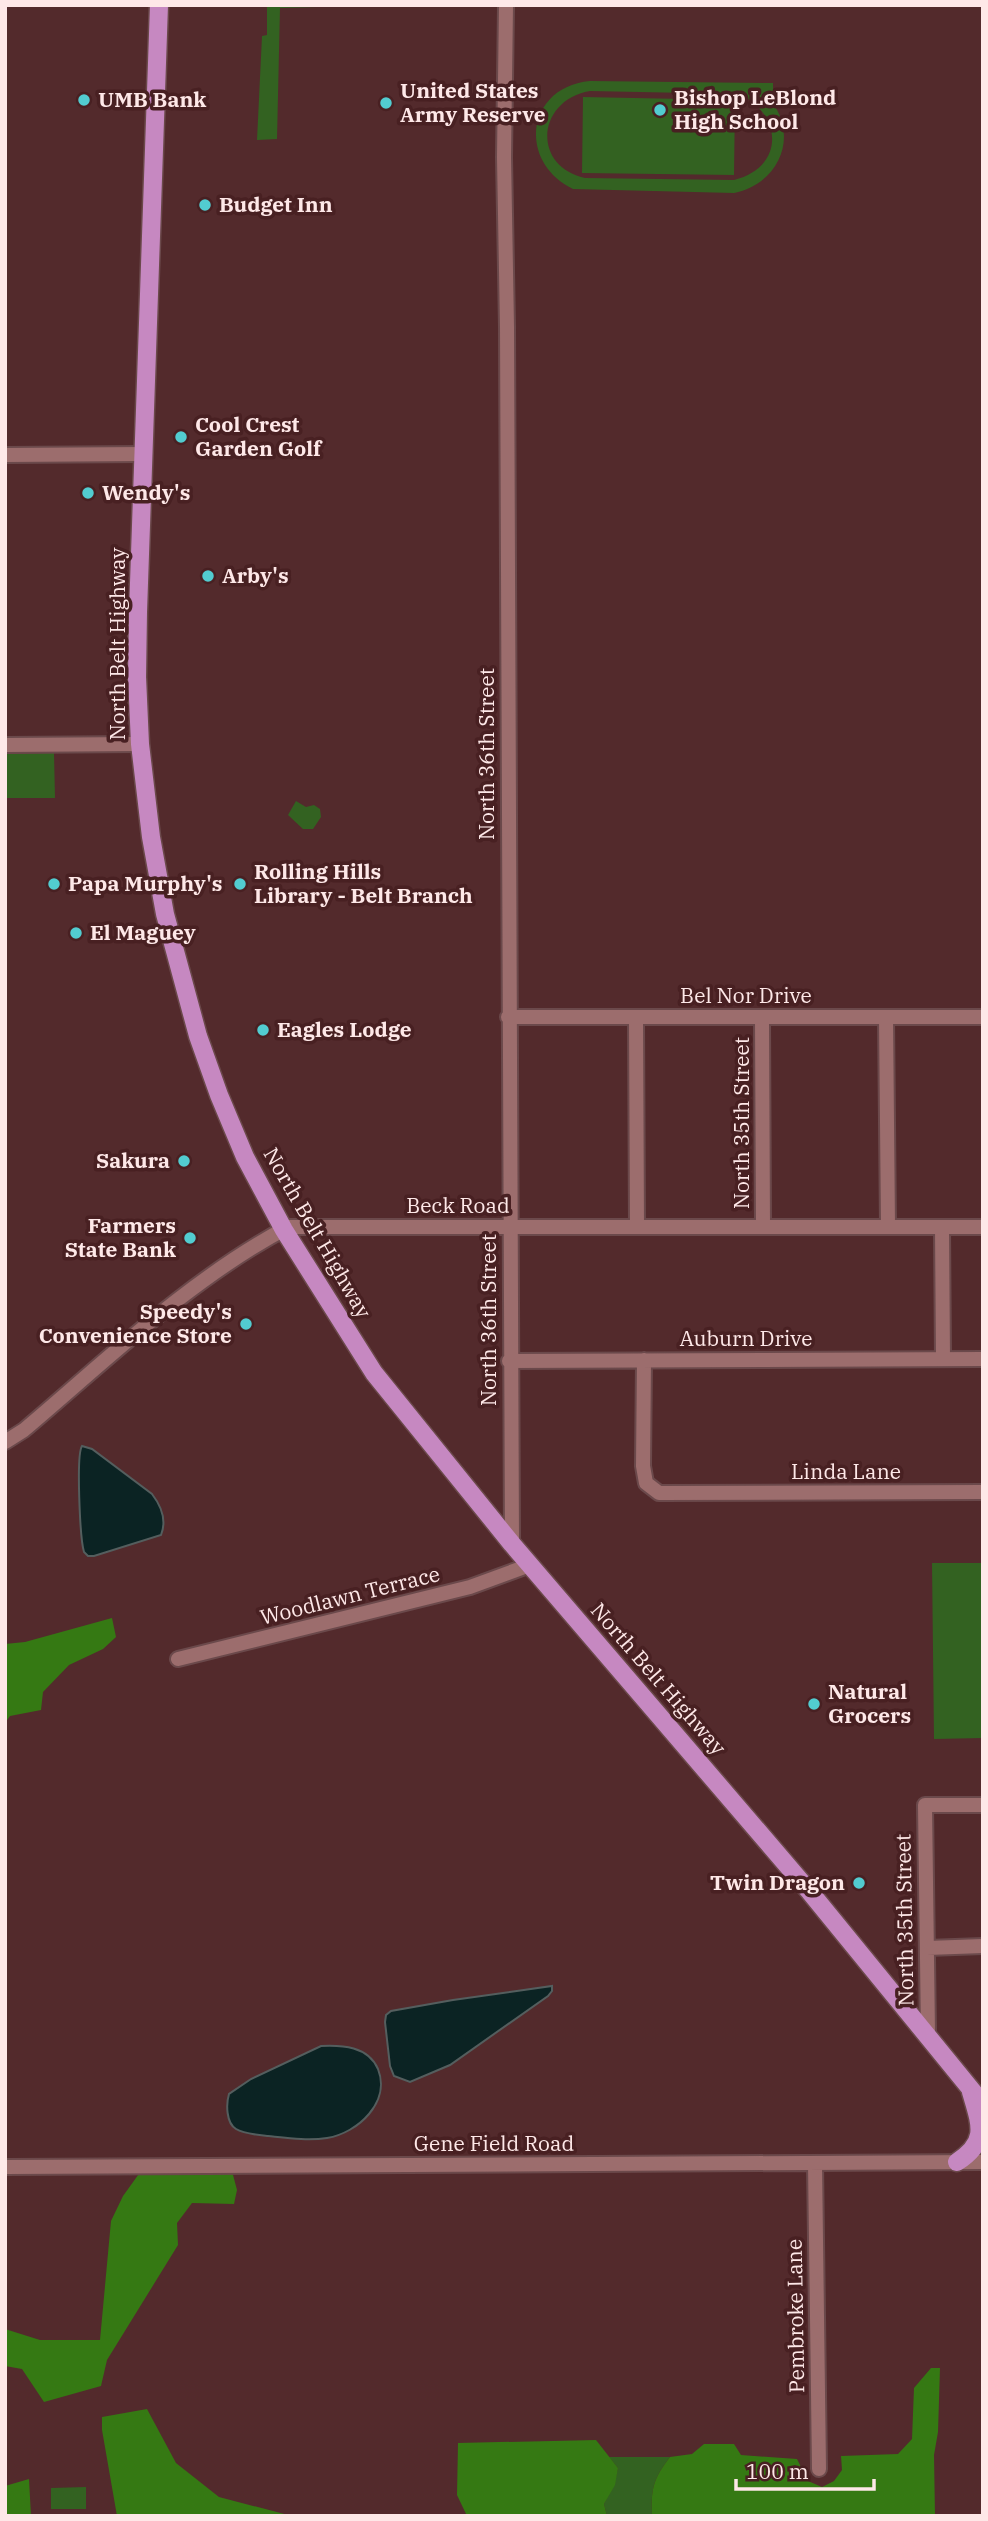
<svg xmlns="http://www.w3.org/2000/svg" width="988" height="2521" viewBox="0 0 988 2521" font-family="'IBM Plex Serif',serif">
<rect width="100%" height="100%" fill="#532a2c"/>
<path fill="#336221" fill-rule="evenodd" d="M267 5H317V7L280 8 277 139 257 140 262 36 267 35Z
M590 81 773 83V94L766 95C801 131 782 183 734 193L573 189C517 162 526 87 590 81ZM590 91 739 94C784 115 784 168 734 180L585 178C531 166 537 100 590 91Z
M583 97 735 100 734 175 582 173Z
M54 753 55 798H5V754Z
M296 801 306 807 314 805 320 809 321 817 313 829H303L288 815Z
M932 1563H983V1738L934 1739Z
M609 2457H670C653 2479 651 2489 652 2516H607L604 2504 614 2485 618 2468Z
M86 2487V2509H51V2488Z"/>
<path fill="#357913" d="M112 1618 116 1637 103 1649 69 1665 43 1692 41 1710 10 1716 5 1723V1644L25 1642Z
M141 2171H232L237 2190 234 2204 192 2203 177 2223 178 2245 107 2360 101 2386 44 2402 22 2369 5 2366V2329L40 2340H100L111 2221 123 2196Z
M931 2368H940L938 2432 934 2455 935 2516H652C651 2489 653 2479 670 2457L692 2454 704 2444H734L741 2455 797 2459 808 2481 822 2487 834 2481 842 2470 841 2456 898 2454 912 2439 914 2388Z
M147 2409 176 2463 219 2497 292 2516H117L102 2430V2417Z
M596 2440 618 2468 615 2485 604 2504 607 2516H467L457 2495 458 2443Z
M29 2479 31 2516H5V2486Z"/>
<path fill="#0b2323" stroke="#545e5e" stroke-width="2" d="M82 1446 92 1449 152 1494C162 1507 167 1520 161 1535L94 1556H88L84 1552C80 1539 76 1455 82 1446Z
M552 1986V1991L548 1996 450 2065 410 2082 394 2076 390 2066 385 2022 386 2015 391 2011 453 2000Z
M321 2046C342 2045 368 2046 378 2069 391 2102 358 2133 327 2138 308 2141 287 2138 268 2136 258 2135 244 2134 236 2129 226 2123 226 2104 229 2094L251 2079Z"/>
<g fill="none" stroke-linecap="round" stroke-linejoin="round">
<defs>
<path id="minor" d="M506 5 504 157 507 327 512 1544
M5 455 144 454
M5 745 140 744
M508 1017H983
M886 1017 888 1227
M636 1018 637 1227
M762 1018 763 1227
M942 1227 943 1359
M644 1360 643 1466 646 1483 659 1493 983 1492
M509 1361 983 1359
M5 1442 24 1430C108 1359 190 1279 288 1227H983
M178 1659 470 1587 530 1565
M927 1948 983 1946
M928 2034 925 1805H983
M815 2163 819 2469
M5 2167 983 2162"/>
<path id="major" d="M159 5 138 612 137 677 140 744 151 837 165 914 198 1036 219 1095 245 1157 284 1230 374 1373 512 1544 810 1892 983 2104
M957 2162C988 2142 981 2126 971 2092"/>
</defs>
<use href="#minor" stroke="#6b494b" stroke-width="18"/>
<use href="#major" stroke="#6b494b" stroke-width="21"/>
<use href="#minor" stroke="#9c6d6d" stroke-width="14"/>
<use href="#major" stroke="#c688c1" stroke-width="18"/>
</g>
<g fill="#52ccd0" stroke="#482022" stroke-width="2.5">
<circle cx="84" cy="100" r="7"/>
<circle cx="386" cy="103" r="7"/>
<circle cx="660" cy="110" r="7"/>
<circle cx="205" cy="205" r="7"/>
<circle cx="181" cy="437" r="7"/>
<circle cx="88" cy="493" r="7"/>
<circle cx="208" cy="576" r="7"/>
<circle cx="54" cy="884" r="7"/>
<circle cx="240" cy="884" r="7"/>
<circle cx="76" cy="933" r="7"/>
<circle cx="263" cy="1030" r="7"/>
<circle cx="184" cy="1161" r="7"/>
<circle cx="190" cy="1238" r="7"/>
<circle cx="246" cy="1324" r="7"/>
<circle cx="814" cy="1704" r="7"/>
<circle cx="859" cy="1883" r="7"/>
</g>
<g text-anchor="middle" stroke-width="7" stroke-linejoin="round" paint-order="stroke">
<g font-size="21" font-weight="bold" fill="#fee8e8" stroke="#482022" text-anchor="start">
<text x="400" y="98">United States<tspan x="400" dy="24">Army Reserve</tspan></text>
<text x="674" y="105">Bishop LeBlond<tspan x="674" dy="24">High School</tspan></text>
<text x="98" y="107">UMB Bank</text>
<text x="219" y="212">Budget Inn</text>
<text x="195" y="432">Cool Crest<tspan x="195" dy="24">Garden Golf</tspan></text>
<text x="102" y="500">Wendy's</text>
<text x="222" y="583">Arby's</text>
<text x="254" y="879">Rolling Hills<tspan x="254" dy="24">Library - Belt Branch</tspan></text>
<text x="68" y="891">Papa Murphy's</text>
<text x="90" y="940">El Maguey</text>
<text x="277" y="1037">Eagles Lodge</text>
<text x="170" y="1168" text-anchor="end">Sakura</text>
<text x="176" y="1233" text-anchor="end">Farmers<tspan x="176" dy="24">State Bank</tspan></text>
<text x="232" y="1319" text-anchor="end">Speedy's<tspan x="232" dy="24">Convenience Store</tspan></text>
<text x="828" y="1699">Natural<tspan x="828" dy="24">Grocers</tspan></text>
<text x="845" y="1890" text-anchor="end">Twin Dragon</text>
</g>
<g font-size="21" fill="#fee8e8" stroke="#482022">
<text transform="translate(118 644) rotate(-90)" y="7">North Belt Highway</text>
<text transform="translate(487 754) rotate(-90)" y="7">North 36th Street</text>
<text x="746" y="1003">Bel Nor Drive</text>
<text transform="translate(742 1123) rotate(-90)" y="7">North 35th Street</text>
<text x="458" y="1213">Beck Road</text>
<text transform="translate(317 1233) rotate(60)" y="7">North Belt Highway</text>
<text transform="translate(489 1320) rotate(-90)" y="7">North 36th Street</text>
<text x="746" y="1346">Auburn Drive</text>
<text x="846" y="1479">Linda Lane</text>
<text transform="translate(350 1596) rotate(-14)" y="7">Woodlawn Terrace</text>
<text transform="translate(658 1679) rotate(49)" y="7">North Belt Highway</text>
<text transform="translate(905 1920) rotate(-91)" y="7">North 35th Street</text>
<text x="494" y="2151">Gene Field Road</text>
<text transform="translate(796 2316) rotate(-91)" y="7">Pembroke Lane</text>
</g>
</g>
<rect width="988" height="2521" fill="none" stroke="#fee8e8" stroke-width="14"/>
<path d="M736 2479v10h138v-10" fill="none" stroke="#fee8e8" stroke-width="3.5"/>
<text x="746" y="2479" font-size="21" fill="#fee8e8" stroke="#482022" stroke-width="5" paint-order="stroke">100 m</text>
</svg>
